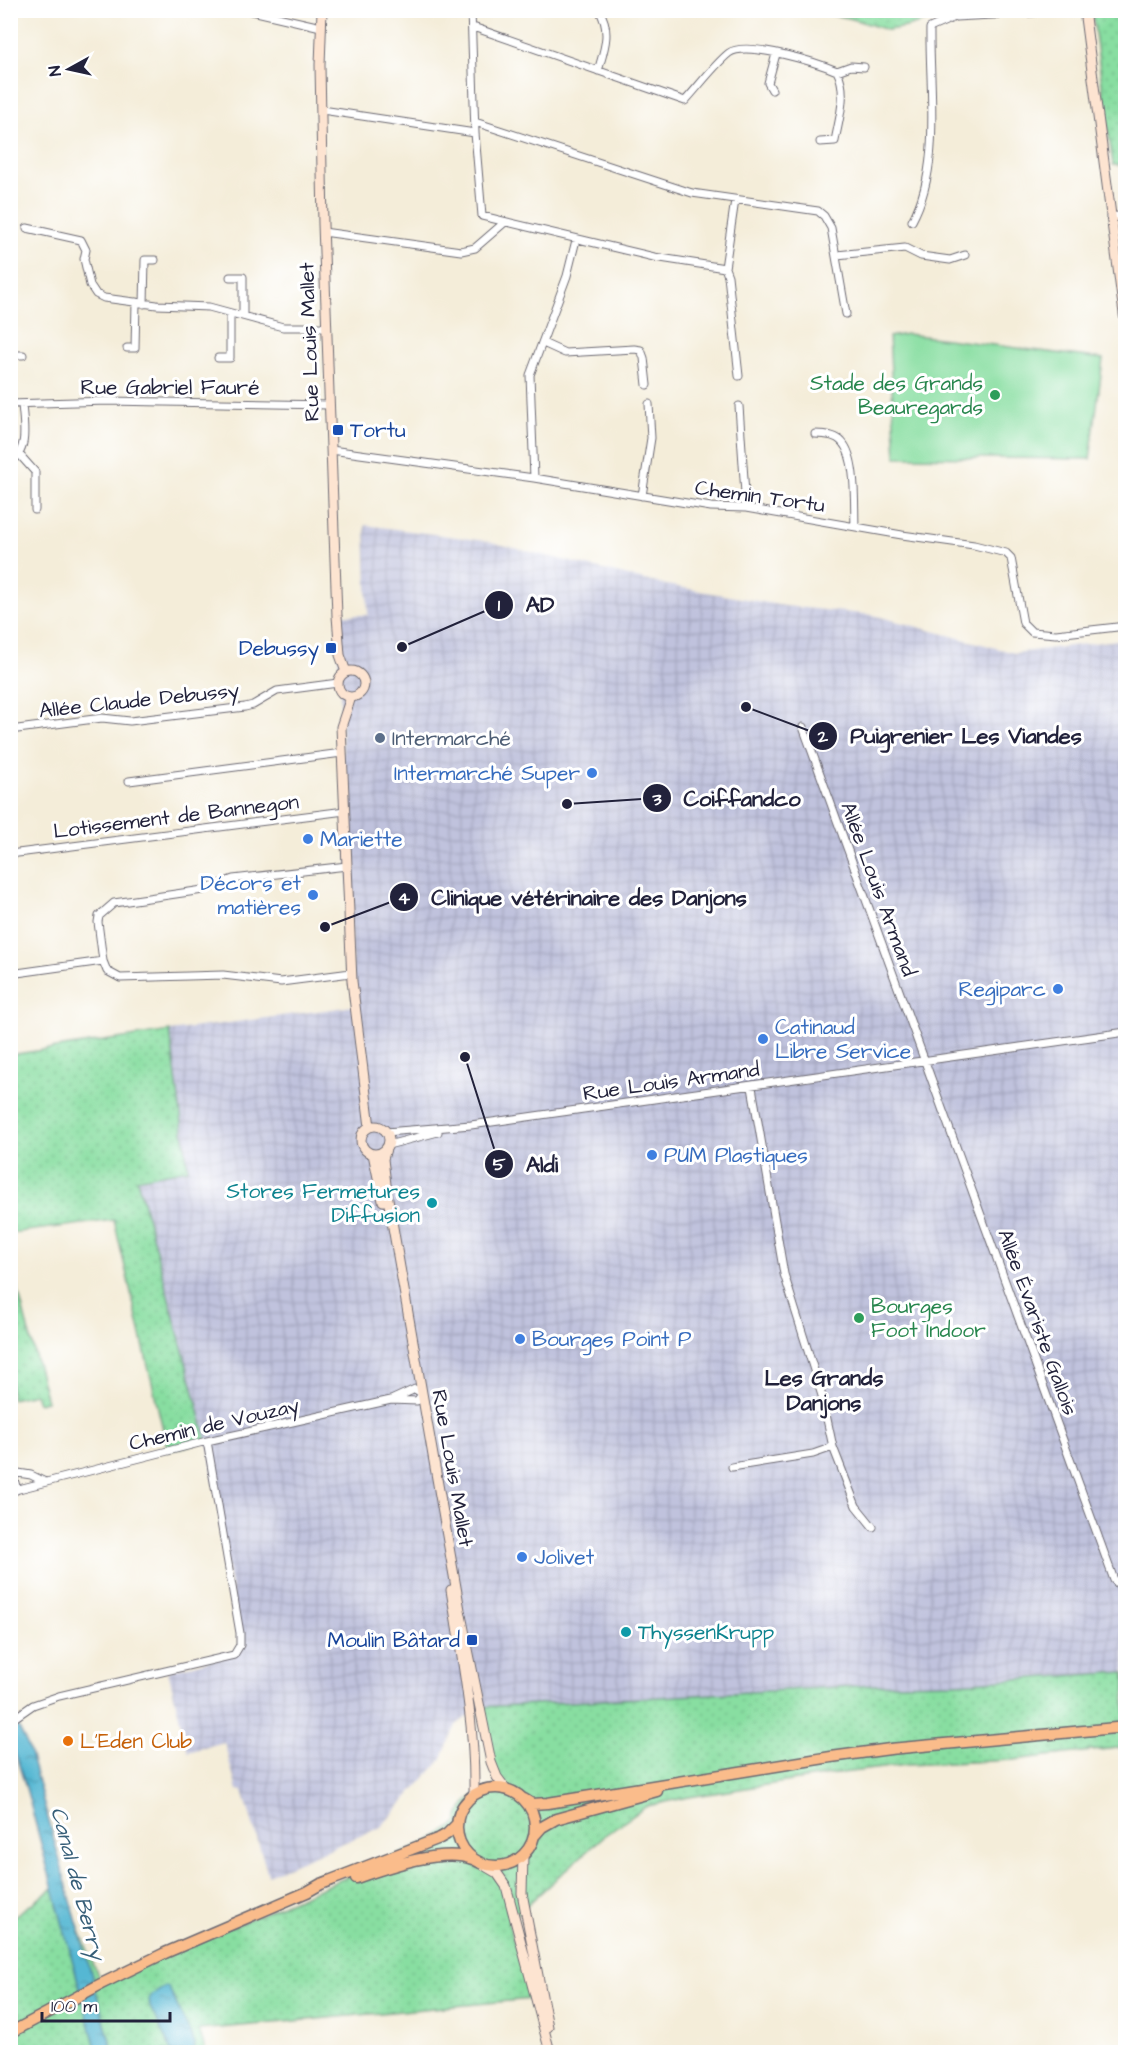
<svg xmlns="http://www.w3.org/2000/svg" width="1136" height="2063" viewBox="0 0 1136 2063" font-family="'Architects Daughter',sans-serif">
<defs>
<pattern id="industrial-grid" width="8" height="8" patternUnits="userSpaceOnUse" patternTransform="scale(1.5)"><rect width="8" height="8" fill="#c0c2dd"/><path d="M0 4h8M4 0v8" fill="none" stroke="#a5a6bf"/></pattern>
<pattern id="grass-dots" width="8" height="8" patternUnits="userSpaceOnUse" patternTransform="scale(1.5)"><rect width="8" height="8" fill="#88dea1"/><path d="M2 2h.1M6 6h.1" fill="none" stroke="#75be8c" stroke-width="1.8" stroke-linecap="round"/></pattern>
<pattern id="water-ripples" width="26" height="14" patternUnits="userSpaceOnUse" patternTransform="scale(1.5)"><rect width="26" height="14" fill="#55b7d3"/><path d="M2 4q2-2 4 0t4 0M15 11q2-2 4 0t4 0" fill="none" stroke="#4694ac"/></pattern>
</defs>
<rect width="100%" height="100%" fill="#fff"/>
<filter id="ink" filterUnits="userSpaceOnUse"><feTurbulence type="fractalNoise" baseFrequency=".0167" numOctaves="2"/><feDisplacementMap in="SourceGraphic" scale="12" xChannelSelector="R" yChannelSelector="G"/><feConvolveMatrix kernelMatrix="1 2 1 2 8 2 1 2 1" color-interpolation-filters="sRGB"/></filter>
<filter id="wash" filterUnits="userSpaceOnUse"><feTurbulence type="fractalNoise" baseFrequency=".008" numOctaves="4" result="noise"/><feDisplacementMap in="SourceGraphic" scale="24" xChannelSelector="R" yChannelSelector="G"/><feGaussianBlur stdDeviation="1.35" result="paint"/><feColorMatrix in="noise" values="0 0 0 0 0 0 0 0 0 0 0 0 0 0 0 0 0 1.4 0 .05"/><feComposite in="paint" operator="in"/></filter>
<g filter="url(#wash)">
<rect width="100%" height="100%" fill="#f4edd9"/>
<path fill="url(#industrial-grid)" d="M365 525 486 541 661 584 785 606 873 615 1015 653 1125 639V1672L956 1683 894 1684 480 1707 456 1725 441 1760 381 1827 268 1875 243 1791 237 1790 224 1742 188 1752 168 1671 233 1655 240 1645 209 1450 137 1178 188 1169 170 1031 354 1006 338 648 343 615H368Z"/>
<path fill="url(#grass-dots)" stroke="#55806e" stroke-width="1.5" d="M808 11 961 10V11L906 27 888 30 849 18Z
M1092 11H1125V166L1113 165Z
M170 1031 188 1169 137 1179 207 1441 168 1451 114 1220 11 1233 10 1055Z
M10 1260 47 1401 38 1403 35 1394 11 1399Z
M1125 1672V1747L1013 1760 906 1765 842 1773 689 1797 647 1806 605 1835 508 1922 528 1987 530 1999 199 2030 206 2052H11L10 1919 61 1883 101 1983 426 1843 457 1824C461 1800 481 1785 505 1789L497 1777 480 1707 894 1684 956 1683Z"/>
<path fill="#88dea1" stroke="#55806e" stroke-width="1.5" d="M907 334 1103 359 1090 459 896 457 889 337Z"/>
<path fill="url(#water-ripples)" stroke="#3c6c87" stroke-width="1.5" d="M10 1719 13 1724 17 1725 28 1746 113 2052H97L26 1788 11 1740Z
M166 1986 169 1988 195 2044 194 2052H172L150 2007 149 2000 151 1996Z"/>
</g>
<g filter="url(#ink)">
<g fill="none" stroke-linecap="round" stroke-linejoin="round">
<defs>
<path id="street" d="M247 10 321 27
M471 10 475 133 482 216 654 257 725 268 728 276 739 376
M473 27 685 101C698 87 715 64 729 53 746 40 818 63 837 71 848 92 839 119 835 141L820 142
M598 71C604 50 612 31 599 10
M837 71 851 66 864 67
M772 90 768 83 776 54
M322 110 475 133
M475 122 692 193 818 211 824 216 831 228 846 314
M1110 217 1126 215
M912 221C942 166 929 89 930 28L955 17 1084 10
M27 228 81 240 86 250 84 259 90 285 96 294 104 298 157 305 209 307 283 327H326
M323 232 461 251 475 248 505 222
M837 255 905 248 921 256 950 260 965 255
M725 268 735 200
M230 277H243V316
M144 304 145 260H155
M543 343 565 353 634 349 641 350 644 358 647 385
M127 348H135L136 302
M10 355H23
M218 358H230V313
M10 404 107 401 329 405
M739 406 746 508
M815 434C823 434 836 435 842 442 857 458 854 505 855 526
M331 450 534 478 711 507 746 508 902 535 974 545 1006 553 1011 558 1023 623 1032 632 1056 634 1126 626
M19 454 35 472V510
M10 460C30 453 23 421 22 404
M534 478 530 375 567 276 576 240
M642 496 651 438 649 404
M803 727 1114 1580 1126 1592
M10 730 102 718 130 721 245 707 253 705 277 691 338 683
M129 781 342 753
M10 854 345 811
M347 866 233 879 203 890 114 903 99 916 98 922 103 961 107 971 120 978 223 975 281 982 351 973
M10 974 103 961
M752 1087 784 1274 822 1396 833 1447 856 1506 873 1527
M386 1132 471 1125 1126 1032
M388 1145 438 1132
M415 1389 422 1394 417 1401 391 1400Z
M732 1467 813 1454 833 1447
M17 1490 12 1472 31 1475 45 1482
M11 1491 207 1441 391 1400
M10 1721 33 1705 59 1696 234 1655 240 1645V1633L207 1441"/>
<path id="secondary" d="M322 10 320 65 323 224 337 616 340 655 346 672
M1084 10 1126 329
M338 684a13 13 0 1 1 26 0a13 13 0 1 1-26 0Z
M351 697 341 727 352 981 370 1127
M361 1140a14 14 0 1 1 28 0a14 14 0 1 1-28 0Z
M386 1149 383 1159 387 1193 460 1610 491 1762 497 1777 506 1789
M373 1154 383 1201
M451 1590C462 1658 475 1724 474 1792L472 1796
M523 1856 522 1893 548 2027
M480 1863 497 1873 506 1886 550 2052"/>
<path id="primary" d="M457 1827a39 39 0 1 1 78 0a39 39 0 1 1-78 0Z
M524 1799 532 1804 548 1803 831 1757 890 1749 1126 1727
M535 1835 542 1827 556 1819 657 1791
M356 1878C385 1868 443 1847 472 1859
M10 2033 101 1984 165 1953 307 1892 321 1884 440 1838 447 1834 457 1824"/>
</defs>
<use href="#street" stroke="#6c6972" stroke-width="9"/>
<use href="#secondary" stroke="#6c6972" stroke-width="11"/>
<use href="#primary" stroke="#6c6972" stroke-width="13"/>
<use href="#street" stroke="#fff" stroke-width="7"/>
<use href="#secondary" stroke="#fde4d1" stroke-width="9"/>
<use href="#primary" stroke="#fabc8b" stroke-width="10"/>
</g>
</g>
<g fill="#2e9e5b" stroke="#fff" stroke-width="2">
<circle cx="995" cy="395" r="6"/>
<circle cx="859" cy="1318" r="6"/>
</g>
<g fill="#1a4fb4" stroke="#fff" stroke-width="2">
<rect x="332" y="424" width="12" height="12" rx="3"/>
<rect x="325" y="642" width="12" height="12" rx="3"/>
<rect x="466" y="1634" width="12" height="12" rx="3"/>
</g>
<circle fill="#5c6f8a" stroke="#fff" stroke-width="2" cx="380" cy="738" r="6"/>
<g fill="#3f7fe0" stroke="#fff" stroke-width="2">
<circle cx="592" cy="773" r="6"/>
<circle cx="308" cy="839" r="6"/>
<circle cx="313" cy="895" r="6"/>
<circle cx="1058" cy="989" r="6"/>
<circle cx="763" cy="1039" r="6"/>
<circle cx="652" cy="1155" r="6"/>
<circle cx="520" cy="1339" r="6"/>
<circle cx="522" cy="1557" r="6"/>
</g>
<g fill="#0f9aa8" stroke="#fff" stroke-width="2">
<circle cx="432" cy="1203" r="6"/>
<circle cx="626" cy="1632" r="6"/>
</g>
<circle fill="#e8710a" stroke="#fff" stroke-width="2" cx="68" cy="1741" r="6"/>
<g text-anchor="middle" stroke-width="6" stroke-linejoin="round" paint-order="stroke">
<g font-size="21" fill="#22223b" stroke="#fff">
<text transform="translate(309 342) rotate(-92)" y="7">Rue Louis Mallet</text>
<text x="170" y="394">Rue Gabriel Fauré</text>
<text transform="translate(760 496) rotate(8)" y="7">Chemin Tortu</text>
<text transform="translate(139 700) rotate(-6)" y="7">Allée Claude Debussy</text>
<text transform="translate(176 816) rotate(-7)" y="7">Lotissement de Bannegon</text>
<text transform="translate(879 889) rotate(70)" y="7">Allée Louis Armand</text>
<text transform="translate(671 1081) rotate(-8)" y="7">Rue Louis Armand</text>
<text transform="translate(1038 1322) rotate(70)" y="7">Allée Évariste Gallois</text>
<text transform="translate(214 1424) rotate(-13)" y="7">Chemin de Vouzay</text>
<text transform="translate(453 1468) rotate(80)" y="7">Rue Louis Mallet</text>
</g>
<g font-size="21" fill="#27864d" stroke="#fff" text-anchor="end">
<text x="983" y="390">Stade des Grands<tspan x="983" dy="24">Beauregards</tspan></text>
<text x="871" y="1313" text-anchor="start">Bourges<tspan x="871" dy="24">Foot Indoor</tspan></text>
</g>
<g font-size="21" fill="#164399" stroke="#fff" text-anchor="end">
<text x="350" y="437" text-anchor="start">Tortu</text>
<text x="319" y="655">Debussy</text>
<text x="460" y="1647">Moulin Bâtard</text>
</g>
<g font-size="21" fill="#4e5e75" stroke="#fff" text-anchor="start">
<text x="392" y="745">Intermarché</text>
</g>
<g font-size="21" fill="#366cbe" stroke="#fff" text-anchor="start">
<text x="580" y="780" text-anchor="end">Intermarché Super</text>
<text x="320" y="846">Mariette</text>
<text x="301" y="890" text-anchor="end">Décors et<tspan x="301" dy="24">matières</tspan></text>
<text x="1046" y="996" text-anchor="end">Regiparc</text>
<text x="775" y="1034">Catinaud<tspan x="775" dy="24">Libre Service</tspan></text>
<text x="664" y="1162">PUM Plastiques</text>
<text x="532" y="1346">Bourges Point P</text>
<text x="534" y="1564">Jolivet</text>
</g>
<g font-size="21" fill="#0d838f" stroke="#fff" text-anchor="end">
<text x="420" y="1198">Stores Fermetures<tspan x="420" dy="24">Diffusion</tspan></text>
<text x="638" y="1639" text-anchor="start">ThyssenKrupp</text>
</g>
<g font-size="21" fill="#c56008" stroke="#fff" text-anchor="start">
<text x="80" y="1748">L'Eden Club</text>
</g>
<g font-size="22" font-weight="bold" fill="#22223b" stroke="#fff">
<text x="824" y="1385">Les Grands<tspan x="824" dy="25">Danjons</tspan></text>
</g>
<g font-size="22" font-style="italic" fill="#365e78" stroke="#fff">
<text transform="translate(79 1883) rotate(75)" y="8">Canal de Berry</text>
</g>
</g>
<path fill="none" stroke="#22223b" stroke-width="2" d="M402 647L499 605M746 707L823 736M567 804L657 798M325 927L404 897M465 1057L499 1164"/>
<g fill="#22223b" stroke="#fff" stroke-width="2">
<circle cx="402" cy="647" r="6"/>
<circle cx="746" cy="707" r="6"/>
<circle cx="567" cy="804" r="6"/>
<circle cx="325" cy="927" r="6"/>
<circle cx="465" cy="1057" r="6"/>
<circle cx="499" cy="605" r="15"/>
<circle cx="823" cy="736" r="15"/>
<circle cx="657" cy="798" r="15"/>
<circle cx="404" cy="897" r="15"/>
<circle cx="499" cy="1164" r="15"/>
</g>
<g font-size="18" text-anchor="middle" font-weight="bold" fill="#fff">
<text x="499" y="611">1</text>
<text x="823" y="742">2</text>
<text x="657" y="805">3</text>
<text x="404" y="904">4</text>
<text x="499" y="1170">5</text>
</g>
<g font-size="22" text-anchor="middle" font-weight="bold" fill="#22223b" stroke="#fff" stroke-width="6" stroke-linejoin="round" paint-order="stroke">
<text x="540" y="612">AD</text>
<text x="966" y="743">Puigrenier Les Viandes</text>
<text x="742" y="806">Coiffandco</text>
<text x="589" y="905">Clinique vétérinaire des Danjons</text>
<text x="542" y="1172">Aldi</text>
</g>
<rect width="1136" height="2063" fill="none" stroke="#fff" stroke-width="36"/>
<g transform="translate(69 69) rotate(262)" stroke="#ffffff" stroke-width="4.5" paint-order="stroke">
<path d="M0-4.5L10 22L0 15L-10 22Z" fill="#22223b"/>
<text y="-9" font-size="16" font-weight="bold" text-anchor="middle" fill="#22223b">N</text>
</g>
<path d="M42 2012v9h128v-9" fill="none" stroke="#22223b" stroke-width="3"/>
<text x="51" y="2012" font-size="18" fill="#22223b" stroke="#ffffff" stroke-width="4.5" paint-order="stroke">100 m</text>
</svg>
